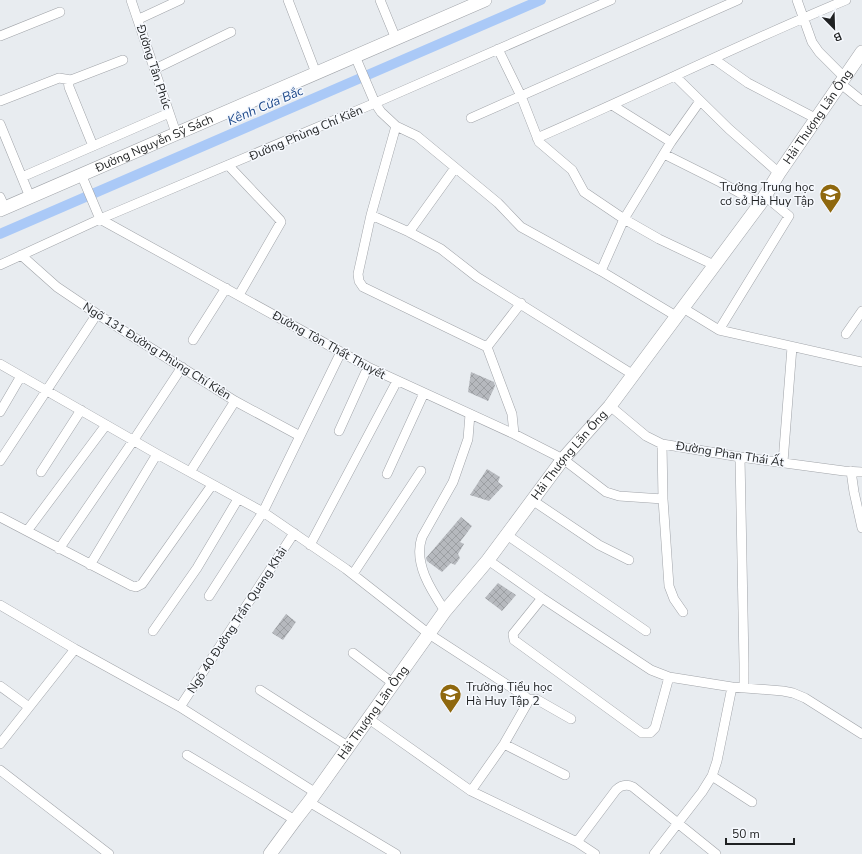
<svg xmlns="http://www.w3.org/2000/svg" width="862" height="854" viewBox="0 0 862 854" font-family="'Nunito Sans',sans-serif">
<defs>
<pattern id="building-cross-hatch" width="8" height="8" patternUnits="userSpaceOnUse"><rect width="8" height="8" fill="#b6b9be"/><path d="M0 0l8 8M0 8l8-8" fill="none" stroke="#9c9fa3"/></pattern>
</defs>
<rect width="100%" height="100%" fill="#e8ecf0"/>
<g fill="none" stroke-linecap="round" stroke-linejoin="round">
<path stroke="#aac9f7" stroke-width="10" d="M0 234 541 0"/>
</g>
<path fill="url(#building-cross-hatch)" d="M471 372 494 382 495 386 488 401 468 392Z
M487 469 500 477 498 482 503 486 489 501 470 495Z
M461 517 472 526 460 542 464 544 458 554 460 558 455 565 451 563 442 572 427 561 426 558Z
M498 583 516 595 502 611 485 598Z
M286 614 296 622 283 640 272 633Z"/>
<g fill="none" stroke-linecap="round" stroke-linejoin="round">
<defs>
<path id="street" d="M131 0 176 133
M288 0 316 73
M380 0 396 39
M797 0 812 42 819 52 844 77
M139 19 180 0
M0 36 60 12
M498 49 521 96 539 142 572 170 584 192 624 219 659 239 714 265
M355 56 375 103 381 112 396 126 417 136 498 203 521 227 601 271 676 316
M714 59 748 83 817 119
M155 69 231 32
M675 76 729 129 779 173
M68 80 69 87 93 146
M841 84 862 101
M0 101 59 78 71 80 123 60
M612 105 671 142
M471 118 738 0
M0 124 30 197
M396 126 371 215 358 274 359 281 363 287 487 347 512 414 514 434
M537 138C641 93 742 43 846 0
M664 154 720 182 760 204
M228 165 280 220 281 222 239 295
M81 174 100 219 368 367 514 434 563 459 606 492 619 496 663 499
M22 177 169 113
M0 197 5 208
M371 215 409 232 441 249 477 277 632 374
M409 232 455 168
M21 255 57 287 97 314 235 401 300 436
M0 265 100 219 375 103 611 0
M601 271 624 219 671 142 700 101
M683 308 719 330 862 362
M719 330 789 216 765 196
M846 334 862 311
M193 340 226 288
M487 347 521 303
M0 364 157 454 263 512 346 569 429 634 526 697 528 700V702L504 744 471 791
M610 406 646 436 662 444 740 457 844 471 862 472
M0 412 21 376
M339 431 368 367
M662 444 663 499 669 586 674 599 683 612
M740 457 744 663V687
M0 461 97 314
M783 462 792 347
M851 471 854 492 862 528
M41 472 81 410
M190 472 235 401
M387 474 424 393
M532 500 599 545 629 560
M0 517 132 586 136 587 142 584 212 485
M27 531 106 425
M507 535 646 631
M310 545 397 381
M59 549 133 441 182 367
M488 560 542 598 651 670 669 677 732 687 783 691 793 693 805 698 862 734
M90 565 157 454
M353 574 421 471
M209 596 263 512 341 352
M542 598 513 634 514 640 642 733H650L655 728 669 677
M0 605 75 649 180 707 316 793
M445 611C431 590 413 563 422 537L453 482 468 439 470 414
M153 631 197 568 238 499
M353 653 394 684
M0 686 29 707
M260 690 349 747
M528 700 536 699 571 719
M180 707 294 533
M369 719 471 791 577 842 595 854
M0 744 75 649
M504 744 565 775
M187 755 295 820
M0 770 109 854
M712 776 752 802
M309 802 396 854
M577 842 616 790C621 785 627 784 633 787L716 854
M654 854 702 792 712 776 717 761 732 687"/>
<g id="secondary">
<path id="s1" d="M0 210 485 0"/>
<path id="s2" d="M270 854 295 820 309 802 445 611 488 560 563 459 610 406 760 204 779 173 862 52"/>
</g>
</defs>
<use href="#street" stroke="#a1a4a9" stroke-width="10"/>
<use href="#secondary" stroke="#a1a4a9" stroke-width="14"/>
<use href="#street" stroke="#fff" stroke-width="9"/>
<use href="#secondary" stroke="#fff" stroke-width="13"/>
</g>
<defs>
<symbol id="school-pin" viewBox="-11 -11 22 30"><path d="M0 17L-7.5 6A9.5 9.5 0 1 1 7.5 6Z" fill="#8f680e" stroke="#f6f9fe"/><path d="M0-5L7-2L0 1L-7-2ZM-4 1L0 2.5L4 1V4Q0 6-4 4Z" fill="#fff"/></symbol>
</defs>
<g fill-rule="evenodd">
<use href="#school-pin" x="818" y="182" width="25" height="34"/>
<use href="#school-pin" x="438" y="682" width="25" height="34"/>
</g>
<g text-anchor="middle" stroke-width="3" stroke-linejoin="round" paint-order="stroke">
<g font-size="12" fill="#1f2122" stroke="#f6f9fe">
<text transform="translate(154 67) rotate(72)" y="4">Đường Tân Phúc</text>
<text dy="4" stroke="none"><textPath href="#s2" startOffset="919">Hải Thượng Lãn Ông</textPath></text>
<text transform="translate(306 133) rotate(-23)" y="4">Đường Phùng Chí Kiên</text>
<text dy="4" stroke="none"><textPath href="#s1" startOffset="168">Đường Nguyễn Sỹ Sách</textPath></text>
<text transform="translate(329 345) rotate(29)" y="4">Đường Tôn Thất Thuyết</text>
<text transform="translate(157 351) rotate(32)" y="4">Ngõ 131 Đường Phùng Chí Kiên</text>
<text transform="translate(730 454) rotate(9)" y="4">Đường Phan Thái Ất</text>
<text dy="4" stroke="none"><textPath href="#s2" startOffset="499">Hải Thượng Lãn Ông</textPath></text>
<text transform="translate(237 620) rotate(-57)" y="4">Ngõ 40 Đường Trần Quang Khải</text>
<text dy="4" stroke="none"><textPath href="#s2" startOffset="175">Hải Thượng Lãn Ông</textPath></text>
</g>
<g font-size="12" fill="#1f2122" stroke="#f6f9fe" text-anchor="end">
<text x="814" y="191">Trường Trung học<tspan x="814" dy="14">cơ sở Hà Huy Tập</tspan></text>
<text x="466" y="691" text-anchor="start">Trường Tiểu học<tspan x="466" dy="14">Hà Huy Tập 2</tspan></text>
</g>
<g font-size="13" font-style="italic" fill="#1c488a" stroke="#f6f9fe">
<text transform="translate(265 105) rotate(-23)" y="5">Kênh Cửa Bắc</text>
</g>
</g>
<g transform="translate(834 28) rotate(157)" stroke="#f6f9fe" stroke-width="3" paint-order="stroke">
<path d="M0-3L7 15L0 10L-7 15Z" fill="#1f2122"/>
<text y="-6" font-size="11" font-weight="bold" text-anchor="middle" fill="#1f2122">B</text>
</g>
<path d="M726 838v6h68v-6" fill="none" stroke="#1f2122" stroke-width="2"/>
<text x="732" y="838" font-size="12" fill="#1f2122" stroke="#f6f9fe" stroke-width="3" paint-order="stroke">50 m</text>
</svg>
